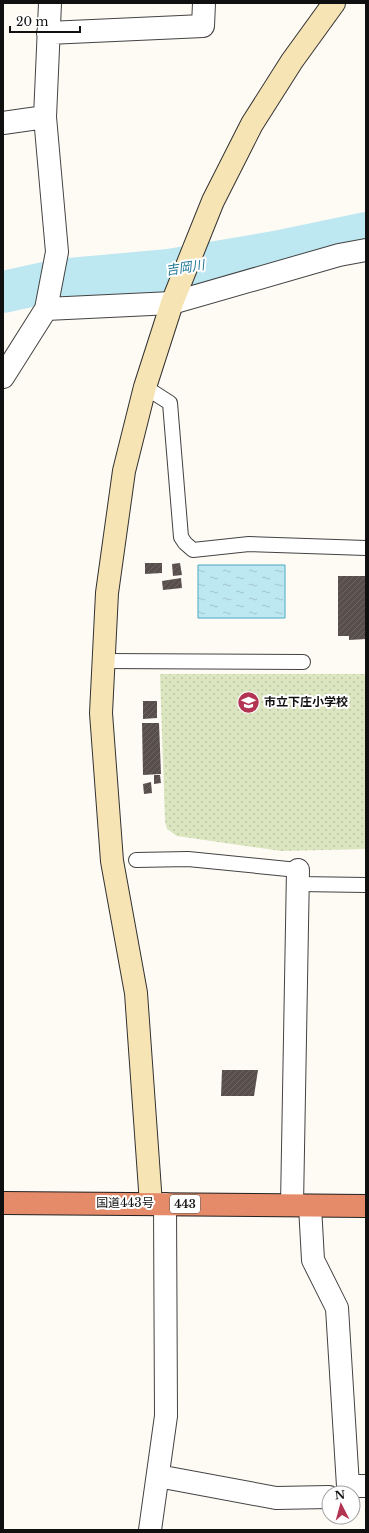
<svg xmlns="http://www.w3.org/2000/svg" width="369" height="1533" viewBox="0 0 369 1533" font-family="'Libre Baskerville','Noto Sans JP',serif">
<defs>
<pattern id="park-dots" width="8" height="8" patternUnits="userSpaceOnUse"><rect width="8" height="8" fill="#dbe6c0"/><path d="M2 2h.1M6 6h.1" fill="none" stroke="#bbc4a4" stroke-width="1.8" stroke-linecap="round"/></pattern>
<pattern id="water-ripples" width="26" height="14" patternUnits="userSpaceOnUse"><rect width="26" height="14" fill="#bde7f1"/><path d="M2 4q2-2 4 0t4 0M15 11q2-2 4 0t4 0" fill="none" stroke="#a1c5ce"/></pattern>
<pattern id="building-hatch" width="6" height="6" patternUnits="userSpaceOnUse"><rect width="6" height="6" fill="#584f4d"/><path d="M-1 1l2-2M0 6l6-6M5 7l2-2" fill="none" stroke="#6b6462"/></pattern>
</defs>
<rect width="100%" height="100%" fill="#fefaf4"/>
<path fill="url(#park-dots)" d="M160 674H366V849L281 851 177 836 167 829 165 821Z"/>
<path fill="url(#water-ripples)" stroke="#4ba8c1" d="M198 565H285V618H198Z"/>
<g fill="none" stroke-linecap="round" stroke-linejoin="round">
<path stroke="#bde7f1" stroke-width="42" d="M3 292 58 280 169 270 275 252 366 233"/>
</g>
<path fill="url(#building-hatch)" d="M145 563H162V573L145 574Z
M180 563 182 575 173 576 172 564Z
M338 576H366V639L349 640V636H338Z
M181 578 182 588 163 590 162 581Z
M143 701H157V718L143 719Z
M142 723H159L161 774 143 775Z
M154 775H160L161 783 154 784Z
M151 782 152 793 144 794 143 784Z
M222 1070H258L254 1096H221Z"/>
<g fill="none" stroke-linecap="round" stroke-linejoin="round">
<defs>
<path id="lane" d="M145 387 170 403 181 537 185 543 193 550 249 544 366 548
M104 661 303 662
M136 860 188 859 298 870
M298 884 366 885"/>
<path id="street" d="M48 33 203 26 204 3
M3 123 45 117
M46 309 172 303 339 255 366 250
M3 377 46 309 57 252 45 117 50 3
M292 1205 298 870
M310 1206 313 1260 337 1308 348 1486H366
M158 1476 276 1498 329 1497
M150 1530 166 1416 165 1204"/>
<path id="secondary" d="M151 1204 136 993 112 861 101 713 107 593 124 471 145 387 172 303 213 201 252 124 292 61 334 3"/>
<path id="highway" d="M3 1203 366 1206"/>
</defs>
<use href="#lane" stroke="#434343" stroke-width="16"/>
<use href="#street" stroke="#434343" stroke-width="24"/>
<use href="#secondary" stroke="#323232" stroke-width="24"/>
<use href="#highway" stroke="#212121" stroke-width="24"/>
<use href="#lane" stroke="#fff" stroke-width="14"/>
<use href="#street" stroke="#fff" stroke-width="22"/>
<use href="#secondary" stroke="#f7e4b5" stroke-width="22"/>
<use href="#highway" stroke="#e68b69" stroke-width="22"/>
</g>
<defs>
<symbol id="school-disc" viewBox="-11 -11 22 22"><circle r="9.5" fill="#b33452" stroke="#fff"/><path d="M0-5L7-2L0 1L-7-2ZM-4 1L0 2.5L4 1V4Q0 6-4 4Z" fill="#fff"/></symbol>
</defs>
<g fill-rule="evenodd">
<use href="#school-disc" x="236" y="690" width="25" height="25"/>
</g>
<g text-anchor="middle" stroke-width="4" stroke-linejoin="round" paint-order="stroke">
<rect fill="#fff" stroke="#585858" stroke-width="1" x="170" y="1195" width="30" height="18" rx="3"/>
<g font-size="11" font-weight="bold" fill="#101010">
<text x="185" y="1208">443</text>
</g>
<g font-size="12" font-weight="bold" fill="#101010" stroke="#fff" text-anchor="start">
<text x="264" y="706">市立下庄小学校</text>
</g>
<g font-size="12" fill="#101010" stroke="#fff">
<text x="125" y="1207">国道443号</text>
</g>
<g font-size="13" font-style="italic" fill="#247a97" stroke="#fff">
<text transform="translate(185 267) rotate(-9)" y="5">吉岡川</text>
</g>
</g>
<rect width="369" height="1533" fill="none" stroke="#101010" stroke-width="8"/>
<g transform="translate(341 1505) rotate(354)"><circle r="19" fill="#ffffff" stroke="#9f9f9f"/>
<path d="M0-3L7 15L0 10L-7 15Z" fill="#b33452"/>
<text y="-6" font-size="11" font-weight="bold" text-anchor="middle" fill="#101010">N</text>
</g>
<path d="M10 26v6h70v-6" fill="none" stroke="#101010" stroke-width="2"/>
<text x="16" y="26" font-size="12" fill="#101010" stroke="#ffffff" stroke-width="3" paint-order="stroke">20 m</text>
</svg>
